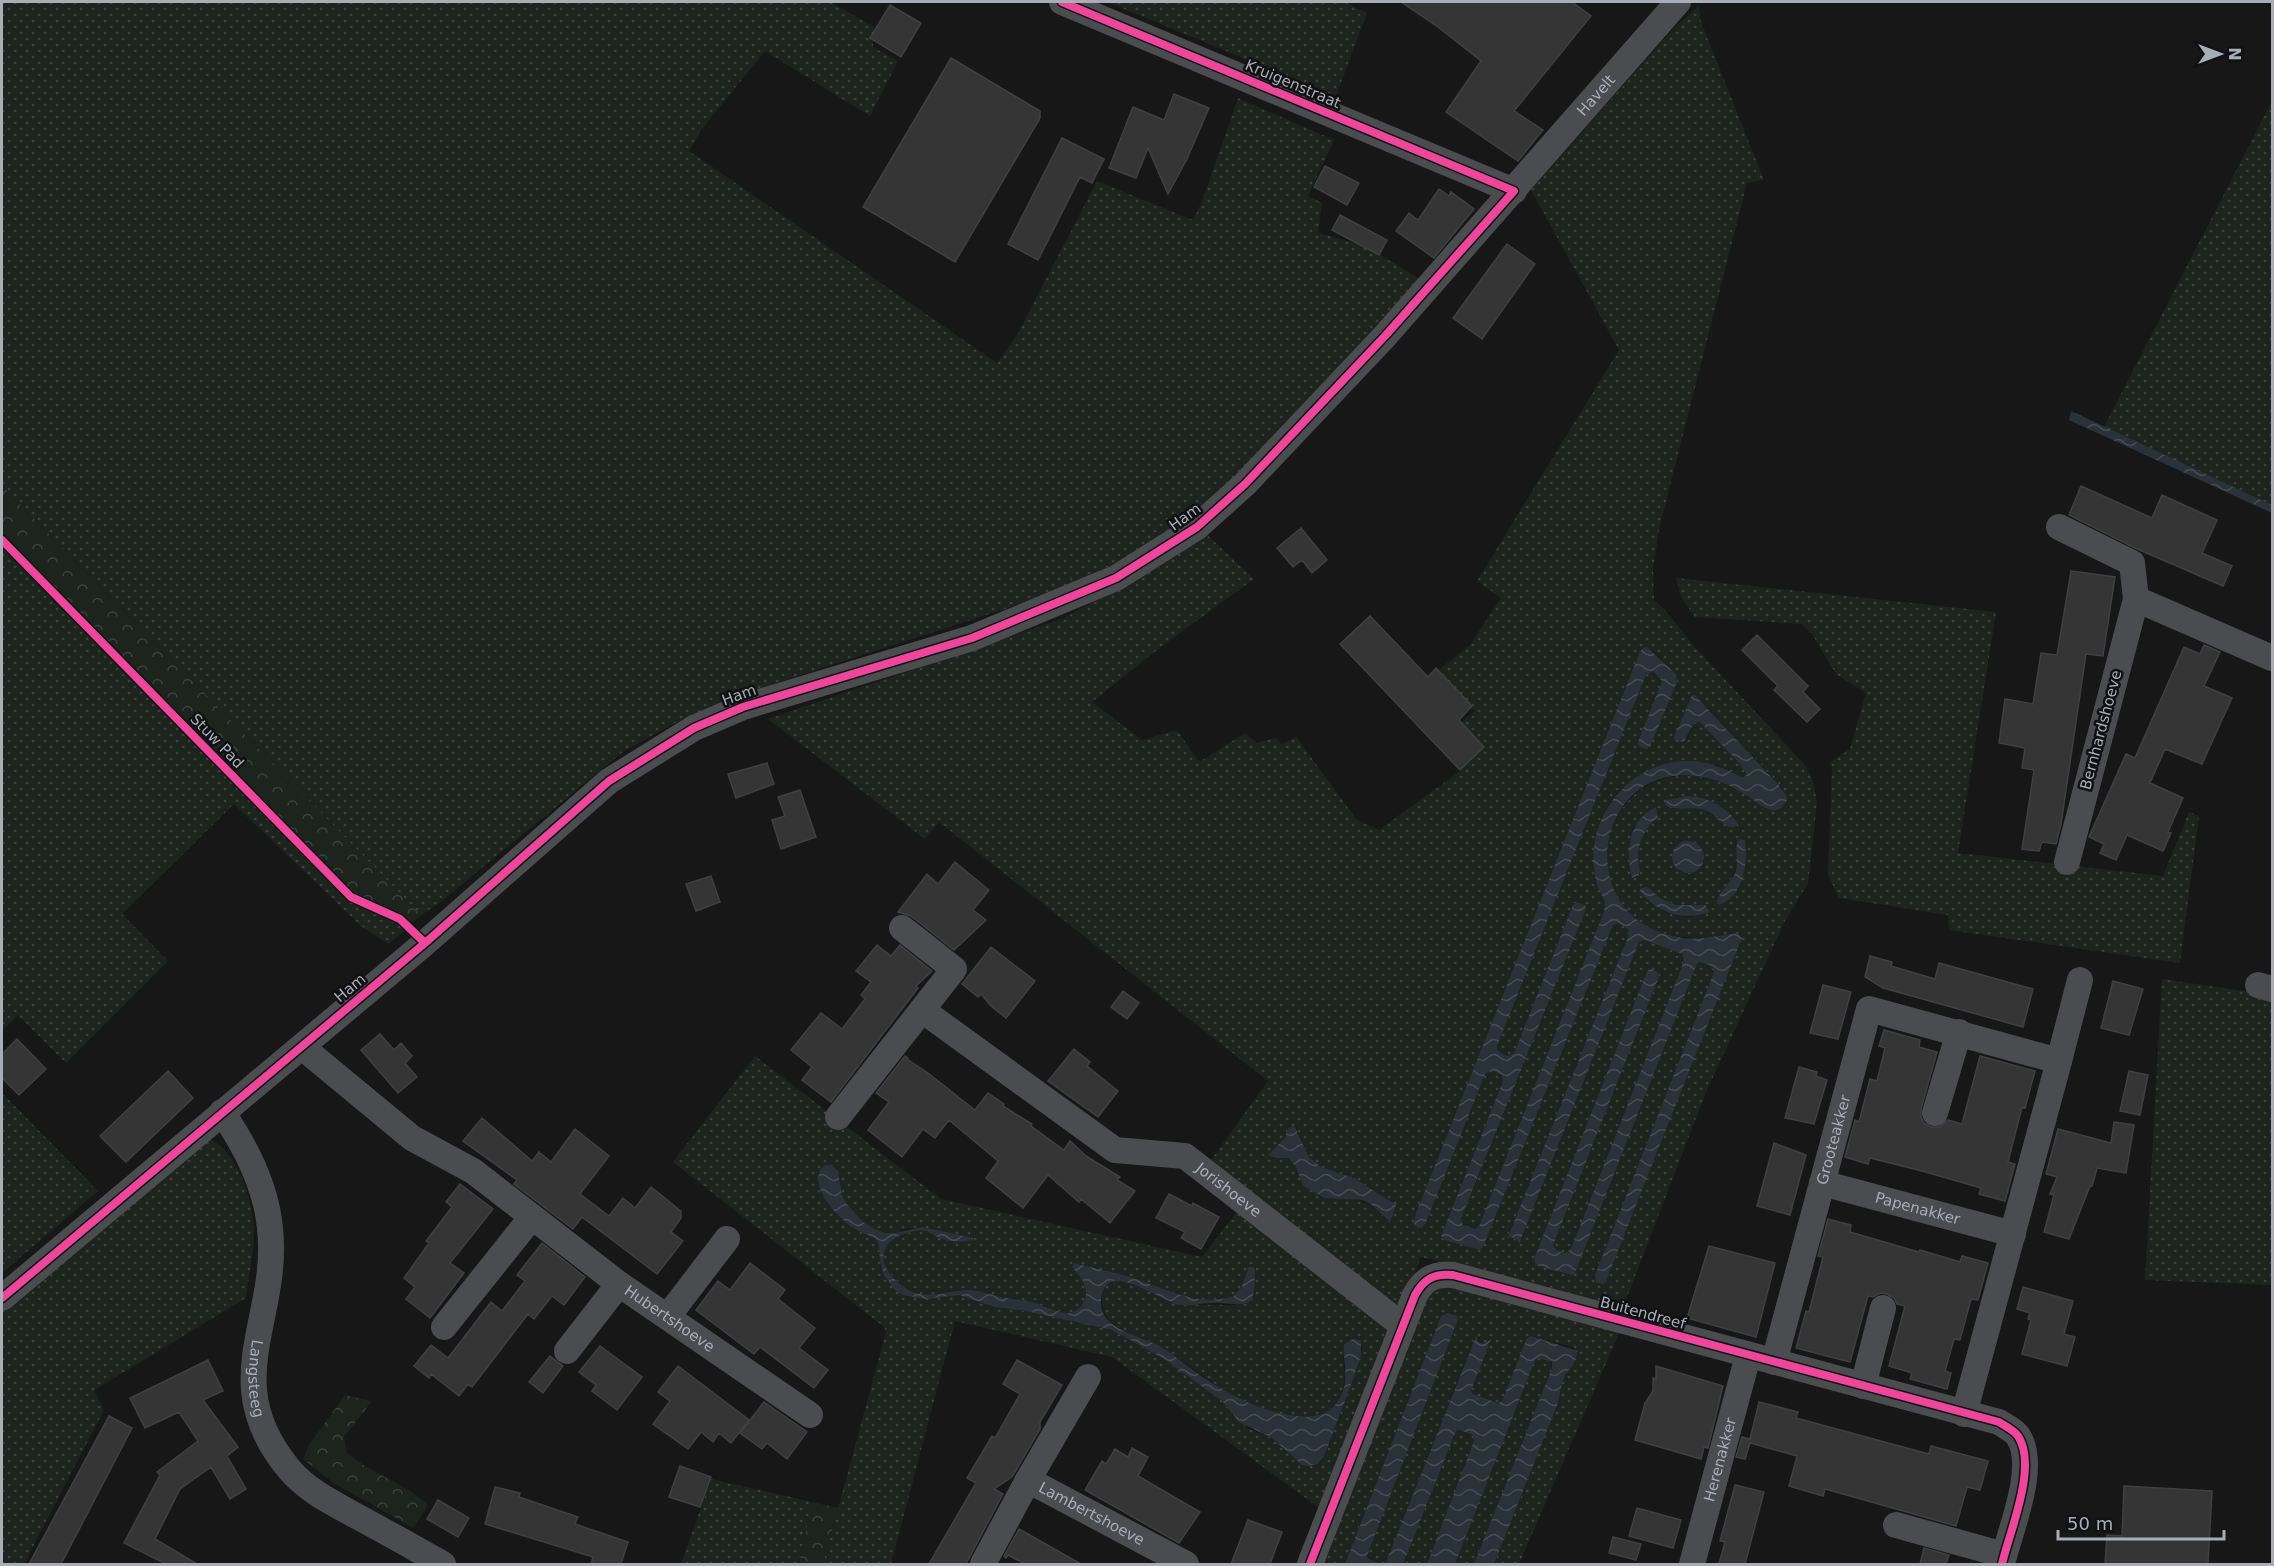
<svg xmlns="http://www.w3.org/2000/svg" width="2274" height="1566" viewBox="0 0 2274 1566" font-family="'DejaVu Sans',sans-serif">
<defs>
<pattern id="grass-dots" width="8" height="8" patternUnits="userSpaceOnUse" patternTransform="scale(1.5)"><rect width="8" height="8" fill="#1d241e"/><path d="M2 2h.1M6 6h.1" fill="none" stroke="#3b413d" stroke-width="1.8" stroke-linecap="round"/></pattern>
<pattern id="forest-crowns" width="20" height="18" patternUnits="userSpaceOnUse" patternTransform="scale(1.5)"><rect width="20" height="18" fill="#1d241e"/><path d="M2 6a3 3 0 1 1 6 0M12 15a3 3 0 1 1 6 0" fill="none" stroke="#3b413d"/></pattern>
<pattern id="water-waves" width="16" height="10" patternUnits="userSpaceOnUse" patternTransform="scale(1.5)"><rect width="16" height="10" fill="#2a3239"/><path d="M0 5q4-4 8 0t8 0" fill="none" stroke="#464d54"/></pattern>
</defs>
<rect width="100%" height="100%" fill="#171717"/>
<path fill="url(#grass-dots)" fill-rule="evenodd" d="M2 2H831L874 27 873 47 898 61 870 116 765 51 701 130 689 151 997 363 1016 337 1097 181 1193 220 1201 204 1238 98 1334 140 1308 196 1322 203 1318 233 1366 246 1421 280 1321 392 1197 514 1146 548 1090 576 1005 609 736 696 675 723 624 751 438 904 421 915 2 486Z
M1107 2H1345L1367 13 1336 96Z
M1699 6 1701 22 1764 180 1747 183 1659 529 1653 570 1654 600 1666 611 1692 644 1806 766 1813 781 1817 802 1808 883 1785 921 1707 1090 1622 1310 1421 1257 1404 1301 1392 1306 1208 1164 1268 1081 939 822 925 839 768 719 1064 618 1123 586 1204 532 1254 579 1158 649 1092 702 1142 740 1177 730 1199 762 1245 733 1257 743 1275 738 1282 744 1296 737 1357 820 1379 830 1459 772 1481 750 1458 726 1474 711 1436 672 1470 645 1501 598 1477 581 1619 350 1531 190 1673 29ZM1652 650 1676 674 1677 682 1650 747 1662 681 1653 671 1646 675 1497 1046V1050L1507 1056 1514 1053 1573 905 1574 903 1585 905 1586 909 1461 1219 1465 1226 1475 1229 1479 1226 1605 909C1606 898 1597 889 1596 878 1594 865 1594 845 1597 832 1608 785 1653 760 1699 762 1714 763 1729 770 1742 777L1747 775 1739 763 1700 722 1694 723 1687 740 1674 737 1691 697 1707 707 1778 783 1786 795C1773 795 1758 795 1745 793 1739 792 1734 788 1729 786 1709 777 1688 773 1666 778 1598 795 1585 895 1648 927 1679 943 1710 936 1742 938L1605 1283 1594 1278 1595 1275 1711 980 1714 971 1711 966 1700 962 1697 964 1575 1273 1534 1264V1259L1647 971 1650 969 1658 972 1659 977 1553 1245 1556 1250 1565 1253 1571 1249 1684 961 1682 954 1644 940 1639 942 1520 1242 1513 1237 1507 1238 1629 934 1628 929 1619 922 1613 925 1483 1247 1479 1250 1445 1240 1441 1236 1503 1081 1502 1075 1491 1070 1485 1074 1416 1213 1639 654ZM1676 797C1695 795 1711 799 1726 810L1725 824C1711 809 1693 805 1673 809ZM1641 818H1658C1646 827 1638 841 1638 857 1638 864 1642 869 1638 876L1634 878 1631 877 1633 832ZM1745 840C1748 863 1740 889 1722 905L1718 896C1733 881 1740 865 1735 844ZM1701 846 1704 854V861L1691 873 1681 871 1674 865 1673 852ZM1642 888C1655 890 1663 902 1678 905 1688 907 1698 902 1707 907L1708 913C1681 922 1657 913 1639 891ZM1296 1127 1309 1157 1321 1167 1354 1178 1391 1202 1389 1222C1375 1206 1363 1199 1341 1198 1336 1197 1331 1199 1327 1198 1314 1195 1297 1167 1288 1158H1276L1279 1147Z
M2272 101V505L2104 427Z
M2 542 338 887 355 900 406 929 389 944 361 926 234 804 122 914 168 961 66 1063 18 1015 2 1031Z
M1676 578 1996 612 1958 853 2163 876 2189 812 2199 816 2180 963 1949 930 1948 915 1839 898 1828 875 1832 768 1829 763 1850 749 1866 693 1836 674 1812 634 1802 624 1695 617 1681 597Z
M2162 979 2272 995V1285L2145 1280Z
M755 1056 941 1199 1202 1257 1239 1209 1382 1319 1390 1335 1322 1510 1112 1357 955 1321 891 1564H823L886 1332 884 1327 673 1162ZM825 1165H832C843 1175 838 1191 846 1203 856 1218 874 1233 892 1233 898 1233 903 1229 910 1228 925 1227 954 1235 970 1237L973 1238C967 1243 949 1242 942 1238 936 1236 932 1232 926 1231 912 1229 886 1237 883 1252 880 1268 898 1284 911 1291 929 1300 947 1289 965 1290 976 1290 987 1294 997 1296 1009 1298 1021 1299 1033 1302 1044 1306 1057 1313 1068 1313 1077 1313 1082 1306 1085 1299 1089 1286 1080 1276 1072 1267L1074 1263C1093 1268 1114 1272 1133 1278 1165 1288 1199 1308 1234 1296L1241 1288 1248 1270 1235 1306C1217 1303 1181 1307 1167 1301 1150 1294 1133 1276 1113 1282 1096 1287 1101 1311 1110 1321 1124 1336 1146 1337 1162 1347 1186 1362 1207 1380 1230 1394 1250 1406 1304 1427 1326 1414 1346 1402 1346 1376 1343 1356L1363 1347 1354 1377 1325 1456 1317 1464 1302 1465 1272 1438 1249 1429 1234 1416 1222 1401 1164 1359 1112 1330 1021 1310 994 1307 959 1295H903L880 1261 878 1241 853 1228 840 1218Z
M2 1093 98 1191 2 1273Z
M210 1139C237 1151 252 1199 254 1228 255 1247 248 1278 246 1298L94 1390 104 1410 24 1564H2V1308Z
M1440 1284 1620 1331 1519 1564H1494L1558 1403 1562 1383 1566 1373 1573 1366 1575 1348 1531 1336 1527 1338 1502 1402 1498 1403 1473 1394 1471 1391 1490 1340 1484 1344 1475 1337 1386 1562 1381 1564 1369 1558 1367 1555 1441 1316 1345 1564H1321L1424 1302Z
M1539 1358 1551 1361 1552 1368 1474 1564H1455L1535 1360Z
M1459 1430 1473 1435 1475 1441 1427 1564H1403L1456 1431Z
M711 1479 812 1502 799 1564H681Z"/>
<path fill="url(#forest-crowns)" d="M2 486 421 915 406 929 355 900 338 887 2 542Z
M345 1395 372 1401 344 1437 347 1453C372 1474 405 1483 428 1505L413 1528 334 1483 303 1459 309 1445Z
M812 1502 838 1508 823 1564H799Z"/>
<path fill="url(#water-waves)" d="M2071 411 2272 505V513L2069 420Z
M1647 647 1676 674 1677 682 1650 747 1646 749 1639 746 1638 742 1662 681 1653 671 1646 675 1497 1046V1050L1507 1056 1514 1053 1573 905 1576 902 1585 905 1586 909 1466 1206 1461 1219 1463 1225 1475 1229 1479 1226 1605 909C1606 901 1601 894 1598 887 1594 874 1592 859 1594 846 1600 799 1641 760 1689 761 1708 761 1726 769 1742 777L1747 775 1739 763 1700 722 1694 723 1684 742 1675 740 1674 737 1692 695H1695L1778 784 1786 795 1787 800 1781 808 1774 811C1762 808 1753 799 1743 793 1729 785 1711 777 1695 776 1594 764 1570 919 1678 937 1697 941 1718 936 1737 933L1742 938 1606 1281 1603 1284 1596 1282 1595 1275 1711 980 1714 971 1711 966 1700 962 1697 964 1575 1273 1572 1275 1535 1265 1534 1259 1647 971 1650 969 1658 972 1659 977 1553 1245 1556 1250 1565 1253 1571 1249 1684 961 1682 954 1644 940 1639 942 1519 1244 1517 1239 1510 1237 1507 1239 1629 934 1628 929 1619 923 1613 925 1483 1247 1479 1250 1445 1240 1441 1236 1503 1081 1502 1075 1491 1070 1485 1074 1426 1222 1422 1228H1418L1414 1224 1416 1213 1639 654 1642 649Z
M1686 796C1708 797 1724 805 1738 823 1730 836 1718 815 1707 811 1693 805 1673 812 1665 805L1667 800Z
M1656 807 1658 818C1646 826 1638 842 1638 857 1638 864 1642 869 1638 876L1632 878C1625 852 1629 819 1656 807Z
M1739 839 1745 840C1748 863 1744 895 1720 905L1717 902C1718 892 1731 883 1735 873 1739 862 1733 847 1739 839Z
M1672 857a16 16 0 1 1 32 0a16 16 0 1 1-32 0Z
M1647 887 1662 899 1676 905H1705L1709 910 1708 913C1681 921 1658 913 1639 891L1642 888Z
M1294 1125 1309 1157 1321 1167 1354 1178 1396 1205 1390 1222 1373 1206 1363 1200 1325 1198 1303 1186 1296 1167 1288 1158H1276L1268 1155 1286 1137V1130Z
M825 1165H832L838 1171 842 1195 846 1203 863 1222 875 1229 885 1233H895L922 1227 973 1238V1240C966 1242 953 1242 946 1240 928 1235 930 1226 907 1233 868 1245 883 1277 911 1291 930 1300 951 1289 970 1290 980 1291 988 1294 997 1296 1009 1299 1021 1299 1033 1302 1044 1306 1057 1313 1068 1313 1077 1313 1082 1306 1085 1299 1089 1286 1080 1276 1072 1267L1074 1263C1093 1268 1114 1272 1133 1278 1165 1288 1199 1308 1234 1296L1241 1288 1249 1267H1254L1255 1270C1254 1305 1255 1306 1220 1303 1206 1302 1192 1307 1179 1305 1159 1301 1103 1255 1101 1302 1100 1330 1142 1336 1160 1346 1172 1353 1182 1362 1193 1370 1225 1393 1257 1411 1296 1416 1318 1419 1335 1413 1343 1391 1348 1376 1343 1360 1344 1345 1350 1339 1354 1338 1361 1341V1355L1354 1377 1324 1457 1317 1464 1309 1466 1302 1465 1272 1438 1239 1422 1222 1401 1164 1359 1112 1330 1021 1310 994 1307 959 1295 926 1299 903 1295 895 1290 884 1275 880 1261 878 1241C870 1235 861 1233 852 1227 837 1217 804 1181 825 1165Z
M1448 1313 1457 1316 1458 1319 1367 1556 1369 1559 1381 1564 1386 1562 1476 1336 1479 1342 1484 1344 1491 1339 1471 1391 1473 1394 1498 1403 1502 1401 1527 1338 1531 1336 1578 1351 1573 1366 1566 1373 1562 1383 1558 1403 1494 1564H1474L1552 1368V1362L1539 1358 1535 1360 1455 1564H1427L1474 1441 1473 1435 1459 1430 1456 1431 1403 1564H1345L1441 1316Z"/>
<path fill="#353536" stroke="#3f4043" stroke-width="1.5" d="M1401 2H1572L1591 16 1514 111 1543 130 1518 161 1446 112 1481 61 1438 27Z
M890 5 921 23 901 57 870 38Z
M951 58 1040 111V118L955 262 863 207Z
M1174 94 1209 108 1187 159 1168 194 1148 148 1136 178 1109 168 1133 107 1164 120Z
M1062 138 1104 159 1092 183 1080 177 1038 260 1008 244Z
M1325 166 1359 183 1347 205 1314 187Z
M1439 189 1449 196 1451 192 1474 209 1434 258 1396 231 1409 213 1418 220Z
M1340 215 1387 240 1379 255 1332 230Z
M1507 244 1535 264 1482 339 1453 318Z
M2081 486 2152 518 2162 495 2217 520 2202 553 2232 566 2223 586 2135 548 2069 515Z
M1301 528 1327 560 1312 573 1302 560 1293 567 1277 548Z
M2071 571 2115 577 2103 656 2086 654 2061 824 2056 844 2042 842 2039 851 2022 849 2034 770 2022 768 2025 748 1999 743 2005 699 2033 704 2041 653 2057 655Z
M1370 616 1428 677 1436 668 1472 706 1459 720 1484 747 1460 770 1340 644Z
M1757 635 1808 686 1803 692 1820 709 1807 722 1774 690 1778 686 1742 650Z
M2204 645 2220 652 2204 686 2232 698 2202 764 2165 749 2150 783 2183 798 2168 832 2171 833 2163 851 2127 835 2116 860 2100 853 2104 844 2089 837 2126 754 2135 758 2184 647 2200 654Z
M767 763 774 784 736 798 728 774Z
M800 790 816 837 781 849 772 820 785 816 778 797Z
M955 862 989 890 973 910 986 920 954 950 911 916 898 912 927 874 938 884Z
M711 876 720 902 696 911 686 884Z
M877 945 891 956 900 945 932 971 916 986 918 988 831 1102 802 1080 812 1067 791 1050 821 1013 842 1029 865 999 861 995 871 982 856 971Z
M991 947 1035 981 1006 1018 991 1006 981 994 978 997 962 984Z
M1870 956 1892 962 1891 966 1935 979 1939 963 2033 989 2023 1027 1883 988 1865 977Z
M2113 981 2143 989 2129 1035 2101 1028Z
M1823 985 1851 992 1838 1039 1810 1033Z
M1123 991 1139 1003 1127 1019 1111 1007Z
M1884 1030 1920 1040 1919 1047 1937 1052 1921 1109V1117L1924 1123 1931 1127H1939L1948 1120 1962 1124 1980 1056 2035 1071 2025 1108 2022 1107 2008 1162 2015 1164 2005 1201 1979 1194 1981 1188 1922 1171 1870 1158 1868 1164 1845 1157 1855 1120 1859 1122 1870 1079 1877 1081 1885 1048 1879 1046Z
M380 1034 394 1050 401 1043 412 1056 405 1063 417 1077 398 1093 361 1050Z
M17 1039 46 1069 19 1095 2 1078V1054Z
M1074 1049 1090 1062 1087 1066 1118 1091 1098 1117 1048 1081Z
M905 1056 908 1058 907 1059 928 1073 975 1110 988 1093 1004 1104 1003 1106 1032 1124 1031 1126 1064 1150 1070 1141 1086 1156 1120 1177 1117 1180 1135 1191 1110 1223 1081 1199 1079 1202 1048 1175 1023 1208 986 1178 998 1161 949 1120 935 1138 923 1129 902 1157 868 1130 889 1102 876 1093Z
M1799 1067 1817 1072 1816 1076 1827 1080 1814 1124 1785 1118Z
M168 1071 193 1098 126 1162 100 1136Z
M2129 1071 2148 1075 2140 1115 2120 1111Z
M482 1118 532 1161 539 1152 551 1162 575 1129 609 1156 580 1194 609 1216 623 1198 635 1208 651 1187 681 1211V1218L671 1232 683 1241 657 1274 582 1217 573 1229 514 1184 517 1180 463 1141Z
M2114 1122 2134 1125 2126 1173 2097 1168 2092 1186H2090L2069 1239 2044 1232 2054 1195 2050 1194 2057 1177 2046 1174 2058 1129 2111 1143Z
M1774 1143 1806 1155 1790 1215 1757 1206Z
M460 1184 493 1209 450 1263 464 1273 430 1318 406 1299 415 1287 404 1278 429 1243 426 1241 452 1207 446 1202Z
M1169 1194 1192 1206 1193 1203 1219 1217 1201 1249 1181 1238 1185 1232 1156 1218Z
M1828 1219 1851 1225 1850 1232 1919 1252 1920 1250 1960 1262 1962 1256 1988 1263 1978 1300 1971 1299 1960 1340 1954 1339 1945 1371 1951 1373 1947 1389 1910 1379 1912 1373 1889 1366 1905 1306 1897 1304 1894 1298 1887 1294 1880 1293 1873 1297 1868 1296 1850 1362 1796 1348 1806 1311 1809 1312 1823 1257 1818 1256Z
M542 1243 585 1277 564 1305 552 1296 534 1319 528 1314 472 1387 468 1384 459 1396 431 1374 429 1378 414 1366 431 1345 448 1358 491 1302 502 1311 525 1281 517 1275Z
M1709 1246 1775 1263 1756 1337 1687 1318Z
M750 1263 785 1290 778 1299 815 1328 799 1348 828 1370 814 1388 760 1347 754 1354 696 1310 718 1281 730 1290Z
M2023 1287 2073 1301 2064 1334 2075 1337 2067 1366 2022 1354 2031 1320 2028 1319 2030 1313 2017 1309Z
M600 1346 642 1377 617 1410 592 1391 596 1385 579 1372Z
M550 1356 563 1366 543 1393 529 1382Z
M208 1360 223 1391 203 1400 238 1447 227 1456 246 1489 230 1499 211 1467 180 1489 155 1539 197 1564H166L124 1543 160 1475 157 1472 198 1441 179 1412 145 1428 130 1398Z
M1017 1360 1062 1385 1040 1422V1429L1012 1477 994 1489 1003 1494 966 1564H929L976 1483 967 1478 992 1436 995 1438 1020 1394 1003 1384Z
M678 1366 749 1420 731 1443 719 1433 713 1442 701 1432 688 1449 653 1424 670 1401 658 1392Z
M1656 1366 1723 1386 1708 1448 1704 1447 1701 1459 1635 1440 1645 1403 1653 1391V1378L1656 1380Z
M764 1402 807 1432 787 1459 767 1443 762 1449 740 1433Z
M1759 1402 1798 1412 1796 1418 1929 1454 1931 1446 1988 1461 1980 1490 1967 1487 1956 1526 1836 1492 1825 1489 1823 1496 1789 1486 1797 1456 1750 1443 1745 1459 1736 1457 1742 1437 1750 1439Z
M109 1416 132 1428 61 1564H29Z
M1132 1448 1148 1457 1138 1476 1200 1512 1179 1543 1085 1490 1102 1461 1106 1464 1115 1449 1128 1457Z
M680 1466 711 1477 700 1507 669 1497Z
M1735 1485 1764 1492 1745 1564H1719L1725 1542 1720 1541Z
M2124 1486 2212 1491 2208 1564H2105L2107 1535 2122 1536Z
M495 1487 520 1493 519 1497 578 1517 575 1524 628 1542 621 1564H591L593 1557 485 1524Z
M438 1500 469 1518 458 1537 427 1519Z
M1637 1508 1681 1520 1673 1548 1629 1536Z
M1248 1520 1282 1532 1270 1564H1231Z
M1019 1529 1081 1564H1025L1008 1555 1006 1558 1004 1556Z
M1613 1537 1641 1544 1636 1560 1609 1553Z
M1924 1548 1949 1555 1946 1564H1920Z"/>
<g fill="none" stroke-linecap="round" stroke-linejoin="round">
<g stroke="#4b4c50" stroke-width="26">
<path d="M1062 2 1514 191"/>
<path d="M2059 527 2132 563 2136 599 2067 862"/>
<path d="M2136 599 2272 658"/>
<path d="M2258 985 2272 989"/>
<path id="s1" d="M922 1010 1115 1150 1185 1156 1403 1326"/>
<path id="s2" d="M302 1047 412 1138 473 1171 619 1284 810 1415"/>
<path d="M2059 1061 2080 980"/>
<path id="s3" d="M222 1112C246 1147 266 1186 270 1228 280 1320 216 1381 289 1469 307 1491 335 1504 360 1518 388 1533 416 1549 443 1564"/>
<path d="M1935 1113 1959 1032"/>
<path d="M838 1117 954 969 902 928"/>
<path id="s4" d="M1822 1183 2013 1234"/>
<path id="s5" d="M2 1298 425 943 609 781 694 728 743 707 972 638 1116 578 1197 527 1245 484 1385 336 1678 2"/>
<path d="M668 1316 727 1239"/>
<path d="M444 1327 531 1218"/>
<path d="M567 1351 619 1284"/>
<path id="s6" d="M1774 1362 1869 1009 2059 1061 1964 1414"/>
<path d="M1863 1386 1883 1308"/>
<path id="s7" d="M1028 1480 1186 1564"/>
<path d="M1896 1525 2004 1555"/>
<path d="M983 1564 1028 1480 1088 1377"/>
<path d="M1310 1564 1415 1295C1424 1279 1434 1273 1453 1275L1999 1422C2005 1426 2014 1430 2018 1436 2038 1466 2010 1530 2002 1564"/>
<path id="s8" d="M1692 1564 1748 1356"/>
</g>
<defs>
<path id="cycleway" d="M2 540 351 897 400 919 425 943
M2 1298 425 943 609 781 694 728 743 707 972 638 1116 578 1197 527 1245 484 1385 336 1514 191 1062 2
M1310 1564 1415 1295C1424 1279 1434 1273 1453 1275L1999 1422C2005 1426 2014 1430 2018 1436 2038 1466 2010 1530 2002 1564"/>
</defs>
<use href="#cycleway" stroke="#111113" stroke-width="11"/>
<use href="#cycleway" stroke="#ed469a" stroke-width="8"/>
</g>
<g text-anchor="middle" stroke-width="5" stroke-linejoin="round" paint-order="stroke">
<g font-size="15" fill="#a8adb8" stroke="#111113">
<text transform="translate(1293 84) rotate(23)" y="5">Kruigenstraat</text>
<text dy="5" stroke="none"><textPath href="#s5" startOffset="2030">Havelt</textPath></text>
<text transform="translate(1185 517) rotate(-36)" y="5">Ham</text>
<text transform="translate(739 695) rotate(-20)" y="5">Ham</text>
<text transform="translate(2101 730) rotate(-75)" y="5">Bernhardshoeve</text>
<text transform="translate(217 741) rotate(46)" y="5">Stuw Pad</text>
<text transform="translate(350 988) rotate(-40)" y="5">Ham</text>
<text dy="5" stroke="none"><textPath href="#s6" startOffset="230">Grooteakker</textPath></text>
<text dy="5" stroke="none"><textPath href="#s1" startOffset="364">Jorishoeve</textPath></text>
<text dy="5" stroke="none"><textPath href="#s4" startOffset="99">Papenakker</textPath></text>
<text transform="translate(1643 1313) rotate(15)" y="5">Buitendreef</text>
<text dy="5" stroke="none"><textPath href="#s2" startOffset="458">Hubertshoeve</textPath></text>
<text dy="5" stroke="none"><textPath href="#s3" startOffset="279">Langsteeg</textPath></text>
<text dy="5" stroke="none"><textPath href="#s8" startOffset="108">Herenakker</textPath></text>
<text dy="5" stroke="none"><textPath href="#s7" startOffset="72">Lambertshoeve</textPath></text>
</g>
</g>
<rect width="2274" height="1566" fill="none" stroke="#a8adb8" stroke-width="6"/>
<g transform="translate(2220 54) rotate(90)" stroke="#111113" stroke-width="4.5" paint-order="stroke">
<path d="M0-4.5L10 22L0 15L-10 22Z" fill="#a8adb8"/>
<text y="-9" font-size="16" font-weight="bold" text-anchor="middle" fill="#a8adb8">N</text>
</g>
<path d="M2058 1530v9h166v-9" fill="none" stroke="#a8adb8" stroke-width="3"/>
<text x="2067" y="1530" font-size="18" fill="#a8adb8" stroke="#111113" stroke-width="4.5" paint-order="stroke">50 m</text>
</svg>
